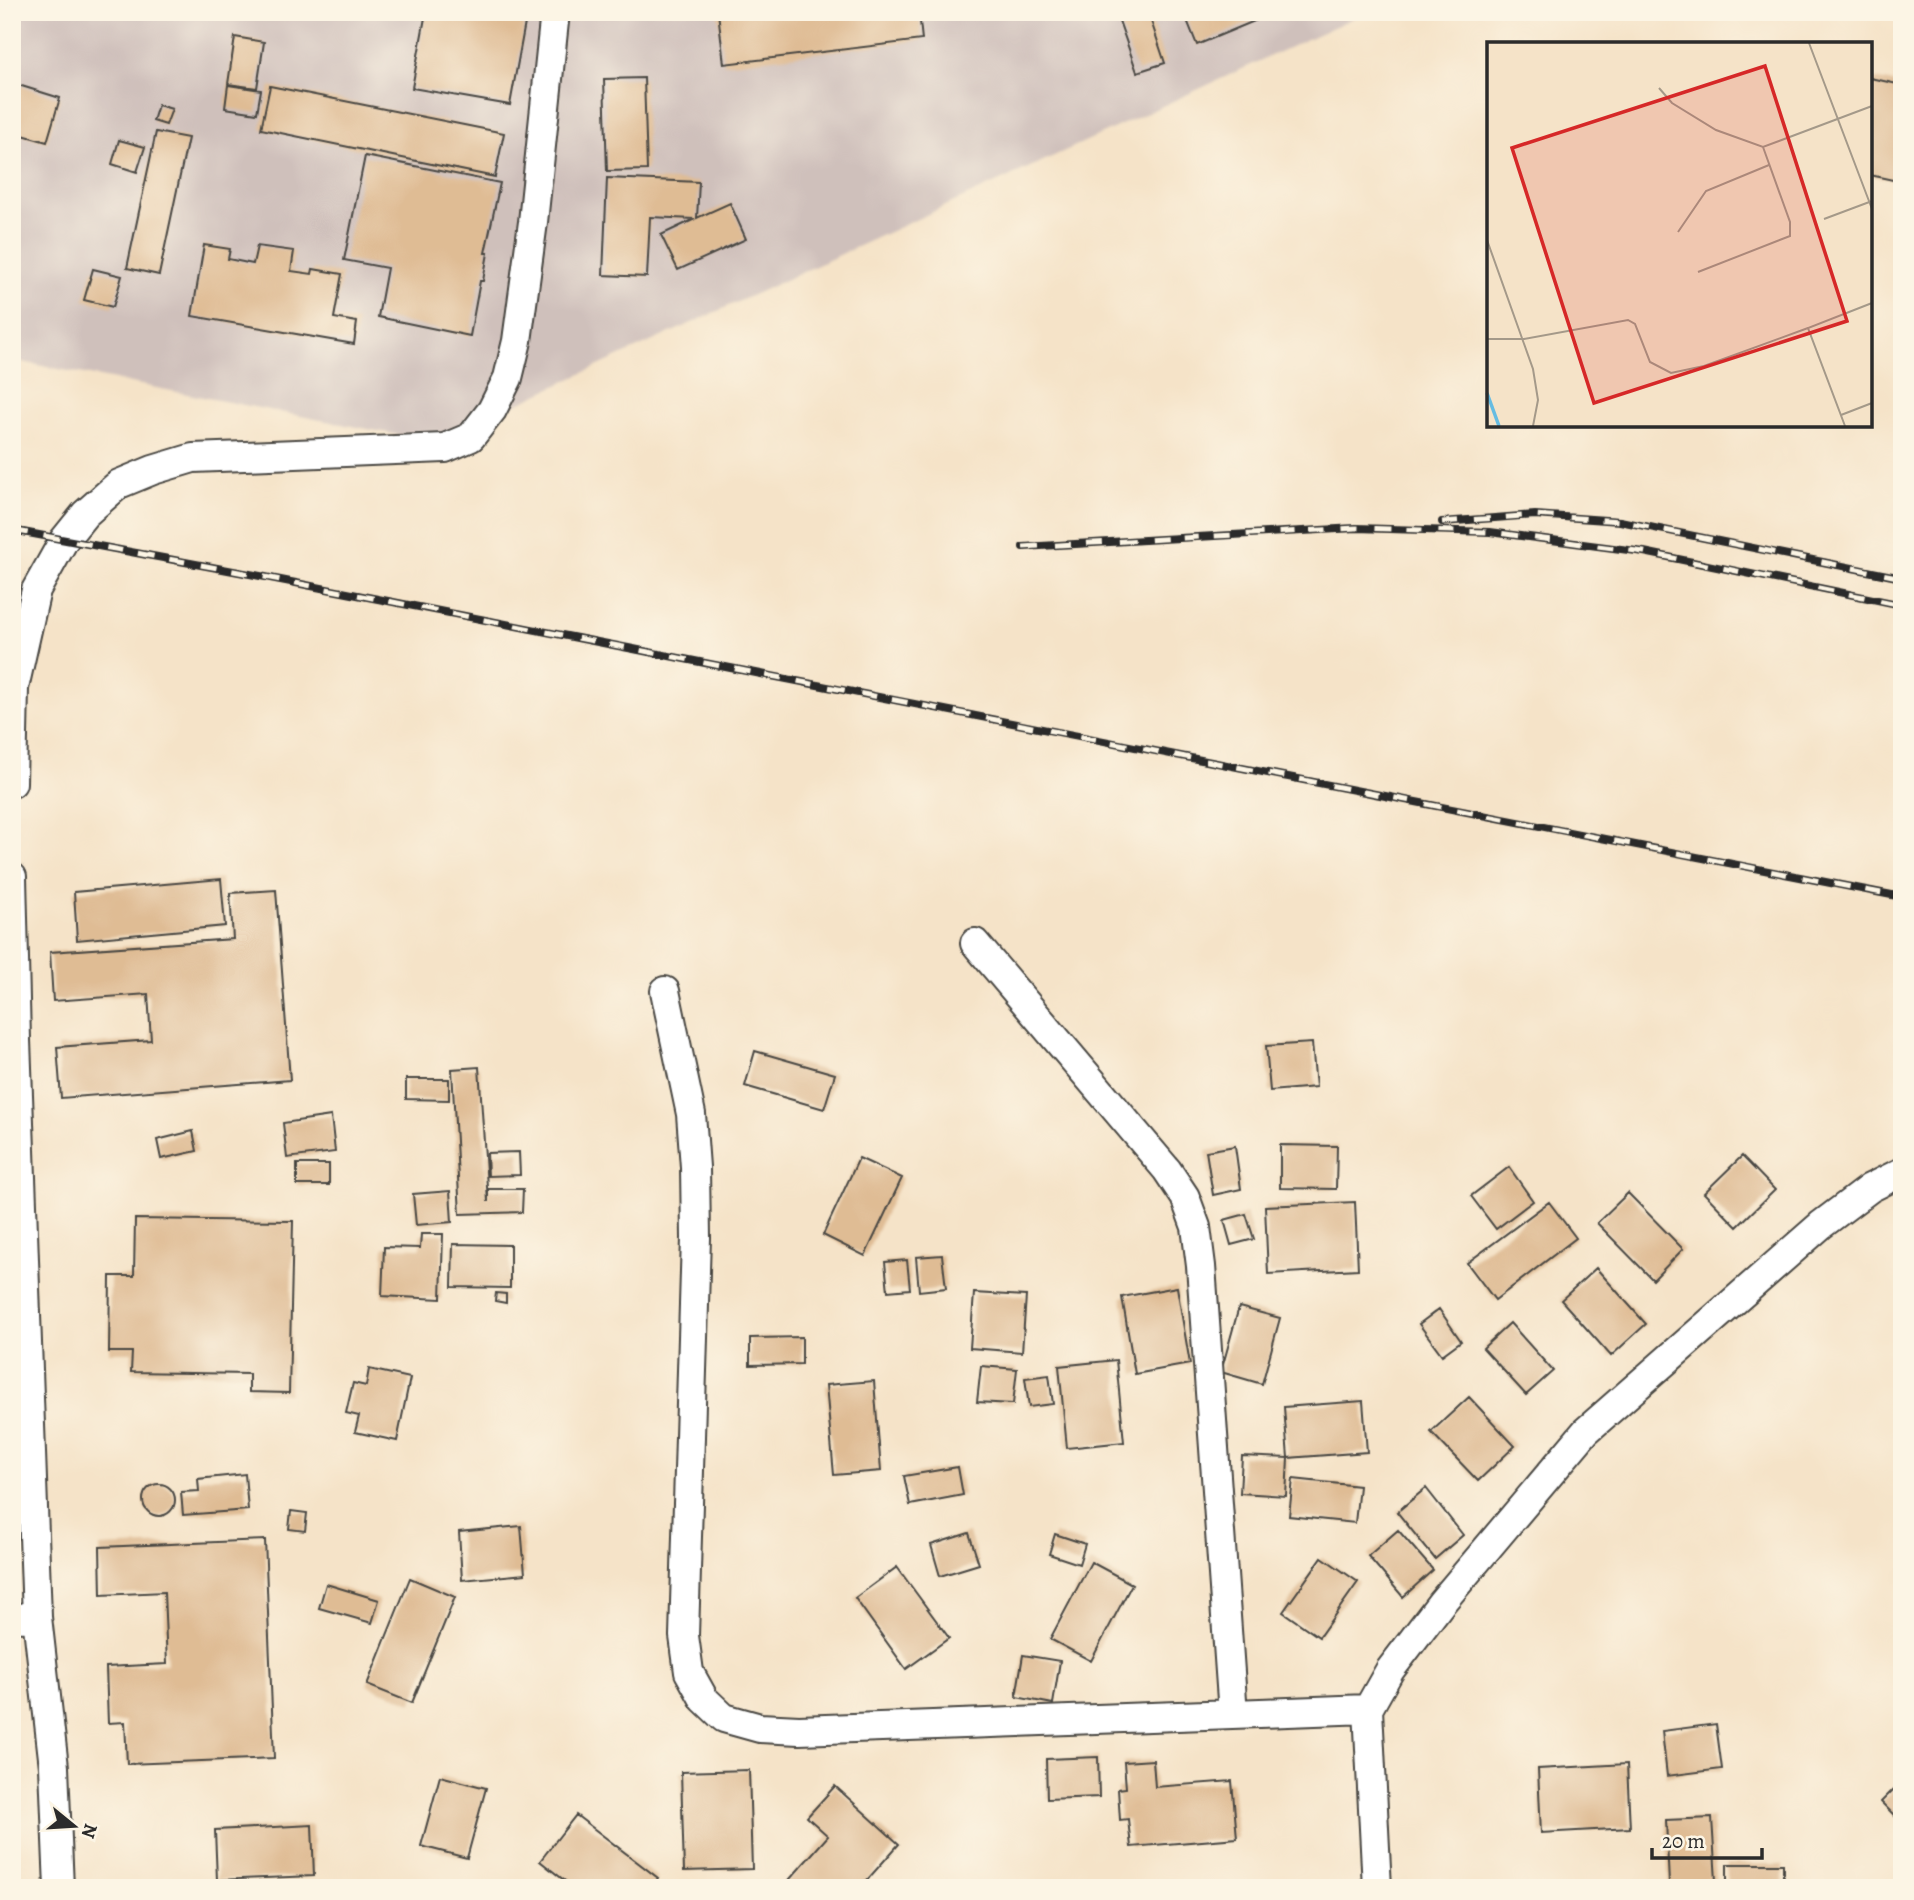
<svg xmlns="http://www.w3.org/2000/svg" width="1914" height="1900" viewBox="0 0 1914 1900" font-family="Alegreya,serif">
<rect width="100%" height="100%" fill="#fcf5e5"/>
<filter id="ink" filterUnits="userSpaceOnUse"><feTurbulence type="fractalNoise" baseFrequency=".0143" numOctaves="2"/><feDisplacementMap in="SourceGraphic" scale="14" xChannelSelector="R" yChannelSelector="G"/><feConvolveMatrix kernelMatrix="1 2 1 2 8 2 1 2 1" color-interpolation-filters="sRGB"/></filter>
<filter id="wash" filterUnits="userSpaceOnUse"><feTurbulence type="fractalNoise" baseFrequency=".00686" numOctaves="4" result="noise"/><feDisplacementMap in="SourceGraphic" scale="28" xChannelSelector="R" yChannelSelector="G"/><feGaussianBlur stdDeviation="1.57" result="paint"/><feColorMatrix in="noise" values="0 0 0 0 0 0 0 0 0 0 0 0 0 0 0 0 0 1.4 0 .05"/><feComposite in="paint" operator="in"/></filter>
<g filter="url(#wash)">
<rect width="100%" height="100%" fill="#f5e3c8"/>
<path fill="#cfc0bb" d="M12 12H1366L434 442 12 360Z"/>
<g id="blocks">
<path fill="#dfbc94" d="M426 12H527L510 105 412 88Z
M718 12H919L922 40 724 64Z
M1116 12H1148L1165 63 1137 72Z
M1192 12H1276L1197 45 1185 15Z
M235 37 264 42 257 88 228 84Z
M644 78 647 170 607 171 604 79Z
M1870 78 1902 85V182L1870 175Z
M12 83 60 98 47 142 12 132Z
M228 85 261 90 257 113 225 108Z
M270 86 504 133 495 177 261 129Z
M158 105 172 109 166 125 153 121Z
M156 132 188 138 159 275 127 268Z
M119 140 145 147 137 172 112 164Z
M365 156 500 183 485 253H488L483 281H480L470 336 378 317 387 268 344 260Z
M607 178 699 182 697 218 730 203 746 239 678 270 661 235 695 219 650 217 647 277 603 275Z
M204 245 230 249 228 259 253 264 257 246 294 251 291 271 312 274 313 269 342 274 334 318 357 322 354 344 192 316Z
M93 269 122 276 113 307 84 300Z
M221 879 225 926 77 940 74 892Z
M276 890 290 1080 61 1098 57 1047 151 1040 148 994 53 1001 50 952 233 939 230 893Z
M1312 1043 1316 1087 1270 1091 1266 1046Z
M755 1051 835 1074 824 1109 745 1086Z
M479 1067 488 1202V1189H523L522 1212 460 1214 452 1069Z
M406 1079H449V1100L406 1099Z
M331 1116 335 1152 287 1158 283 1123Z
M193 1131 197 1151 161 1159 157 1140Z
M1280 1145 1337 1146 1336 1189 1280 1188Z
M1235 1146 1241 1189 1213 1195 1206 1151Z
M519 1152 520 1175 488 1176 487 1153Z
M1742 1156 1775 1190 1737 1227 1704 1193Z
M859 1158 902 1178 865 1256 823 1235Z
M297 1164H329V1185H297Z
M1509 1167 1533 1201 1496 1229 1471 1196Z
M450 1191 452 1222 416 1225 413 1194Z
M1628 1193 1683 1249 1653 1280 1597 1223Z
M1355 1202 1358 1269 1268 1274 1265 1206Z
M1549 1202 1576 1238 1495 1300 1467 1263Z
M1246 1214 1254 1239 1231 1245 1224 1220Z
M135 1219 293 1221 289 1393 249 1392V1374L131 1372 132 1352H109L110 1276H134Z
M421 1234H443L441 1299 382 1296 384 1247 420 1248Z
M453 1244 510 1245V1288L452 1287Z
M942 1255 946 1288 919 1291 916 1257Z
M907 1260 910 1289 888 1291 885 1262Z
M1596 1268 1646 1324 1611 1356 1561 1300Z
M1177 1287 1190 1364 1135 1374 1122 1297Z
M496 1293 506 1294V1303L495 1301Z
M974 1293 1026 1296 1022 1352 970 1348Z
M1239 1307 1280 1318 1262 1384 1221 1372Z
M1439 1309 1461 1341 1442 1355 1419 1324Z
M1510 1323 1553 1371 1526 1395 1483 1348Z
M802 1337V1364L750 1365V1338Z
M1116 1360 1124 1442 1067 1448 1059 1366Z
M981 1366 1017 1369 1013 1404 977 1402Z
M369 1369 410 1378 397 1441 355 1432 359 1416 346 1413 353 1383 366 1386Z
M1049 1375 1053 1404 1029 1407 1025 1378Z
M874 1381 881 1471 834 1475 826 1385Z
M1469 1397 1515 1446 1478 1481 1431 1432Z
M1363 1401 1367 1452 1288 1458 1286 1496 1240 1493 1242 1456 1288 1458 1284 1407Z
M958 1467 963 1495 910 1505 904 1476Z
M245 1474 248 1510 183 1515 181 1492 199 1491 198 1479Z
M1293 1479 1359 1486 1355 1523 1289 1516Z
M143 1500a16 16 0 1 1 32 0a16 16 0 1 1-32 0Z
M1426 1488 1463 1535 1435 1559 1397 1512Z
M291 1511 307 1513 305 1531 289 1529Z
M521 1526 525 1574 462 1580 459 1532Z
M1398 1530 1433 1570 1403 1597 1368 1556Z
M969 1533 979 1564 940 1576 931 1545Z
M1055 1534 1085 1544 1079 1564 1049 1554Z
M265 1540 274 1758 127 1764 125 1722 108 1723 106 1667 167 1664 164 1592 101 1595 100 1547Z
M1322 1557 1358 1582 1319 1637 1283 1612Z
M1091 1562 1132 1584 1091 1661 1050 1639Z
M897 1567 949 1638 906 1669 855 1598Z
M410 1578 455 1597 412 1703 367 1685Z
M326 1584 379 1600 372 1623 319 1608Z
M1023 1655 1060 1661 1053 1704 1016 1697Z
M1716 1724 1722 1769 1667 1776 1662 1731Z
M1098 1757 1099 1797 1047 1799 1046 1759Z
M1153 1760 1155 1787 1232 1781 1237 1838 1131 1847 1128 1819 1120 1820 1118 1789 1126 1788 1124 1762Z
M1627 1764 1630 1828 1541 1833 1538 1769Z
M749 1770 752 1869 684 1871 681 1772Z
M440 1776 486 1788 467 1858 421 1846Z
M1902 1781V1823L1881 1802Z
M835 1786 899 1844 860 1888H782L828 1836 807 1817Z
M576 1815 658 1878 650 1888H574L540 1861Z
M1712 1818 1716 1881 1669 1884 1666 1820Z
M312 1825 314 1876 217 1880 215 1830Z
M1727 1864H1783V1888H1727Z"/>
</g>
</g>
<g filter="url(#ink)">
<use href="#blocks" fill-opacity="0" stroke="#494743" stroke-width="2"/>
<g fill="none" stroke-linecap="round" stroke-linejoin="round">
<defs>
<path id="minor" d="M12 783 14 688 36 590 64 540 85 514 119 484 153 470 193 458 445 448 471 437 492 410 508 378 517 341 533 222 555 12
M12 877 16 1040 37 1617
M975 943 1167 1170 1185 1197 1196 1227 1201 1266 1233 1714
M665 991 691 1114 695 1167 696 1238 684 1636 689 1672 704 1699 724 1718 760 1728 799 1730 1368 1709
M12 1618 37 1617 54 1767 59 1888
M1377 1888 1368 1709 1390 1670 1442 1602 1586 1431 1821 1225 1870 1188 1902 1172"/>
</defs>
<use href="#minor" stroke="#494743" stroke-width="32"/>
<use href="#minor" stroke="#fff" stroke-width="28"/>
<defs>
<path id="rail" d="M1442 522 1535 515 1620 521 1902 578
M12 530 255 575 1902 897
M1023 547 1356 528 1490 532 1644 552 1902 605"/>
</defs>
<use href="#rail" stroke="#2b2b2b" stroke-width="8"/>
<use href="#rail" stroke="#fcf5e5" stroke-width="5" stroke-dasharray="16" stroke-linecap="butt"/>
</g>
</g>
<g transform="translate(1487 42)">
<rect width="385" height="385" fill="#f5e3c8"/>
<path fill="none" stroke="#66bce2" stroke-width="3.5" d="M0 351 12 384"/>
<path fill="none" stroke="#a49989" stroke-width="2" d="M322 1 385 167M172 46 185 61 229 88 276 105 385 64M337 177 385 159M191 190 219 149 282 123M0 198 46 327 51 358 46 384M211 230 303 194V180L276 105M0 297H37L141 278 148 282 163 320 184 331 217 324 321 286M354 373 385 361M358 384 321 286 385 261"/>
<path fill="#d62828" fill-opacity="0.15" stroke="#d62828" stroke-width="3.5" d="M278 24 360 279 107 361 25 106Z"/>
<rect width="385" height="385" fill="none" stroke="#2b2b2b" stroke-width="3.5"/>
</g>
<rect width="1914" height="1900" fill="none" stroke="#fcf5e5" stroke-width="42"/>
<g transform="translate(74 1826) rotate(108)" stroke="#fcf5e5" stroke-width="5" paint-order="stroke">
<path d="M0-5L12 26L0 18L-12 26Z" fill="#2b2b2b"/>
<text y="-10" font-size="19" font-weight="bold" text-anchor="middle" fill="#2b2b2b">N</text>
</g>
<path d="M1652 1848v10h110v-10" fill="none" stroke="#2b2b2b" stroke-width="3.5"/>
<text x="1662" y="1848" font-size="21" fill="#2b2b2b" stroke="#fcf5e5" stroke-width="5" paint-order="stroke">20 m</text>
</svg>
